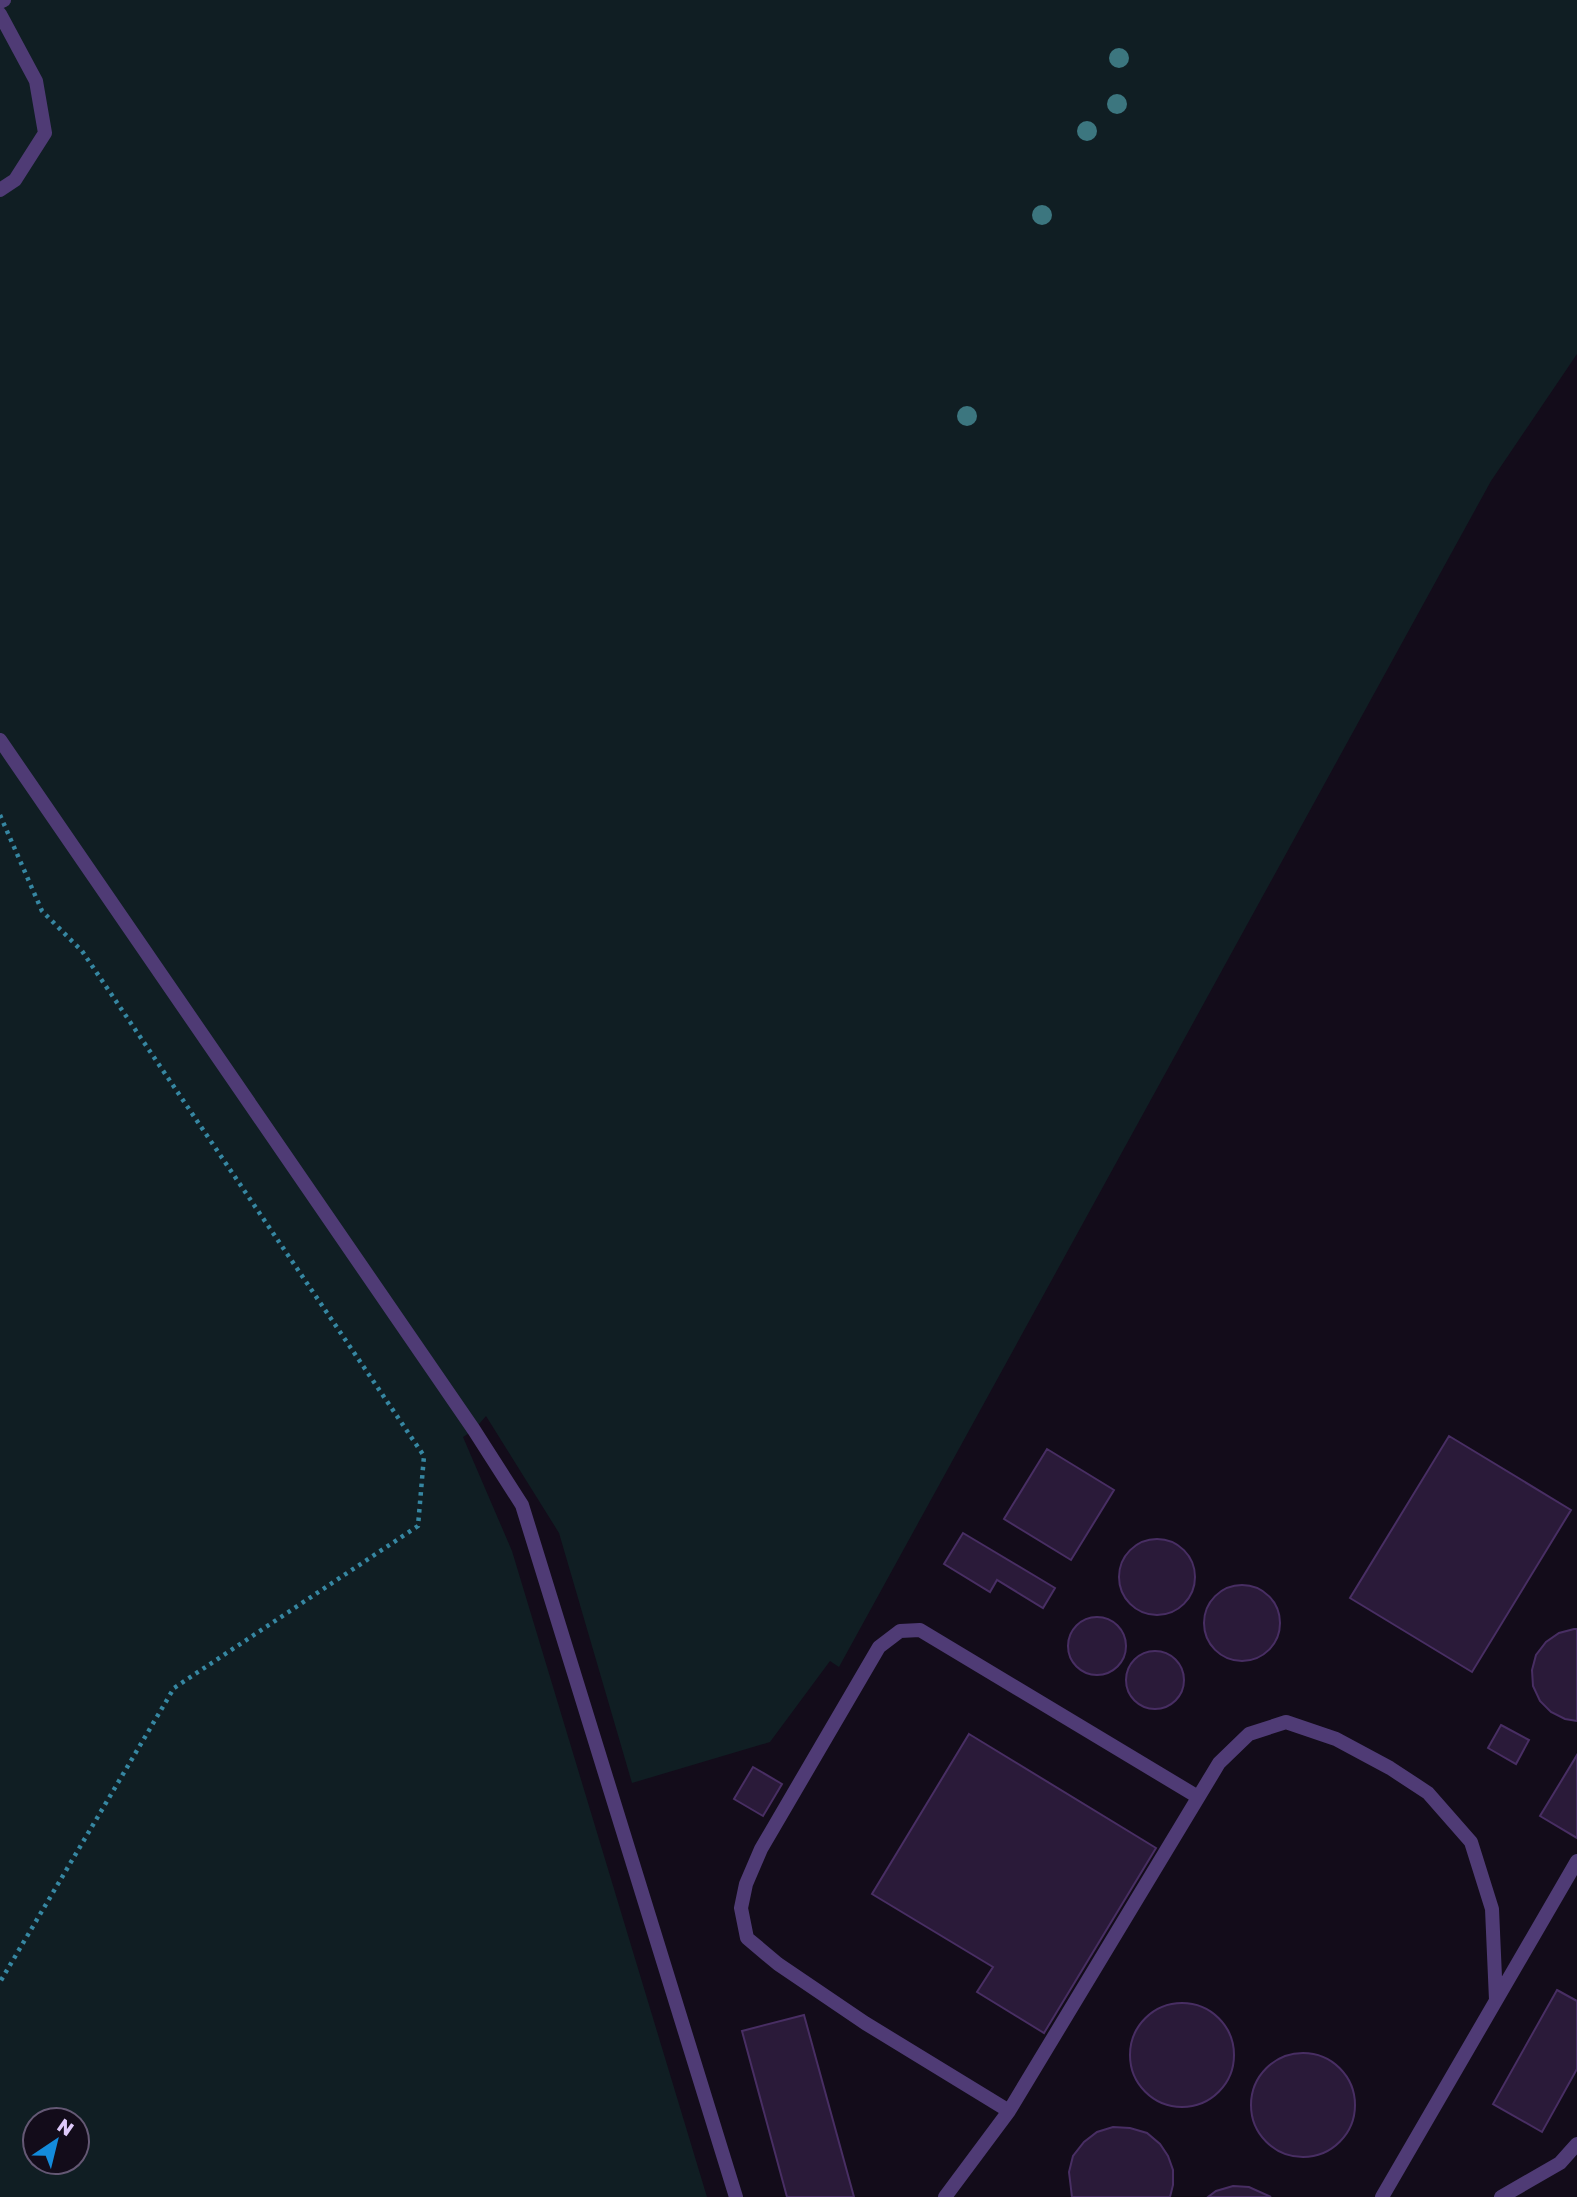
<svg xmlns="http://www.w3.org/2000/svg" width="1577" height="2197" viewBox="0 0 1577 2197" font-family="'Golos Text',sans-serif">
<rect width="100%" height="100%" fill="#130c1a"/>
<path fill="#101e23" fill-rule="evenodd" d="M0 0H1577V354L1491 481 839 1667 830 1661 770 1742 632 1783 559 1533 486 1416 474 1430 463 1437 512 1551 707 2197H0ZM35 2120H77V2162H35Z"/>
<path fill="#2a1a39" stroke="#482e63" stroke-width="2" d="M1449 1436 1571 1510 1472 1672 1350 1598Z
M1047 1449 1114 1490 1071 1560 1004 1519Z
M963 1533 1055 1588 1043 1608 997 1580 990 1592 944 1564Z
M1119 1577a38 38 0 1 1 76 0a38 38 0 1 1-76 0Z
M1204 1623a38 38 0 1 1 76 0a38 38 0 1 1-76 0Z
M1068 1646a29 29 0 1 1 58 0a29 29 0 1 1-58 0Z
M1574 1629H1577V1721L1565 1719 1551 1712 1540 1701 1533 1686 1532 1670 1536 1655 1546 1642 1559 1633Z
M1126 1680a29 29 0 1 1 58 0a29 29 0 1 1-58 0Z
M1501 1725 1529 1740 1516 1764 1488 1748Z
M969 1734 1156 1848 1044 2033 977 1992 993 1967 872 1894Z
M1577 1755V1838L1540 1816Z
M753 1767 782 1784 763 1816 734 1799Z
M1557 1990 1577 2001V2069L1542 2132 1493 2104Z
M1130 2055a52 52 0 1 1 104 0a52 52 0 1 1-104 0Z
M804 2015 854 2197H787L742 2031Z
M1251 2105a52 52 0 1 1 104 0a52 52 0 1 1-104 0Z
M1113 2127 1130 2128 1147 2133 1160 2144 1168 2156 1173 2170V2185L1170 2197H1072L1069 2172 1073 2156 1084 2142 1097 2132Z
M1233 2186 1249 2187 1271 2197H1208L1216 2191Z"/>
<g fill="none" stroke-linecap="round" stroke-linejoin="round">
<path stroke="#3687a2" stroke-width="4.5" stroke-dasharray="3.5 5" stroke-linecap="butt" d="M0 815 42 911 82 951 424 1456 418 1526 174 1688 0 1982"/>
<path stroke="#4f3b75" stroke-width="14" d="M0 14 36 81 45 133 15 180 0 190
M0 740 474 1430 522 1505 736 2197
M1009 2111 865 2023 778 1964 747 1938 741 1908 746 1884 761 1849 879 1647 900 1631 920 1630 1198 1797
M945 2197 1009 2111 1219 1763 1249 1734 1286 1722 1336 1739 1390 1768 1428 1793 1471 1842 1492 1909 1496 2000
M1382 2197 1577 1861
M1501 2197 1560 2163 1577 2144"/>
<path stroke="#4f3b75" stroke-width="14" d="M0 2 4 0"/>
</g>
<g fill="#3c767f">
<circle cx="1119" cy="58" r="10"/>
<circle cx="1117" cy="104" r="10"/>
<circle cx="1087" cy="131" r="10"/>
<circle cx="1042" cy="215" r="10"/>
<circle cx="967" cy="416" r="10"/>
</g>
<g transform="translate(56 2141) rotate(35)"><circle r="33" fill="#130c1a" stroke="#645874" stroke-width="2"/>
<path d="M0-5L12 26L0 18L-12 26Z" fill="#138bdc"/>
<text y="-10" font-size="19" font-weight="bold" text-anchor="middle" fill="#dec9fa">N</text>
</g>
</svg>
